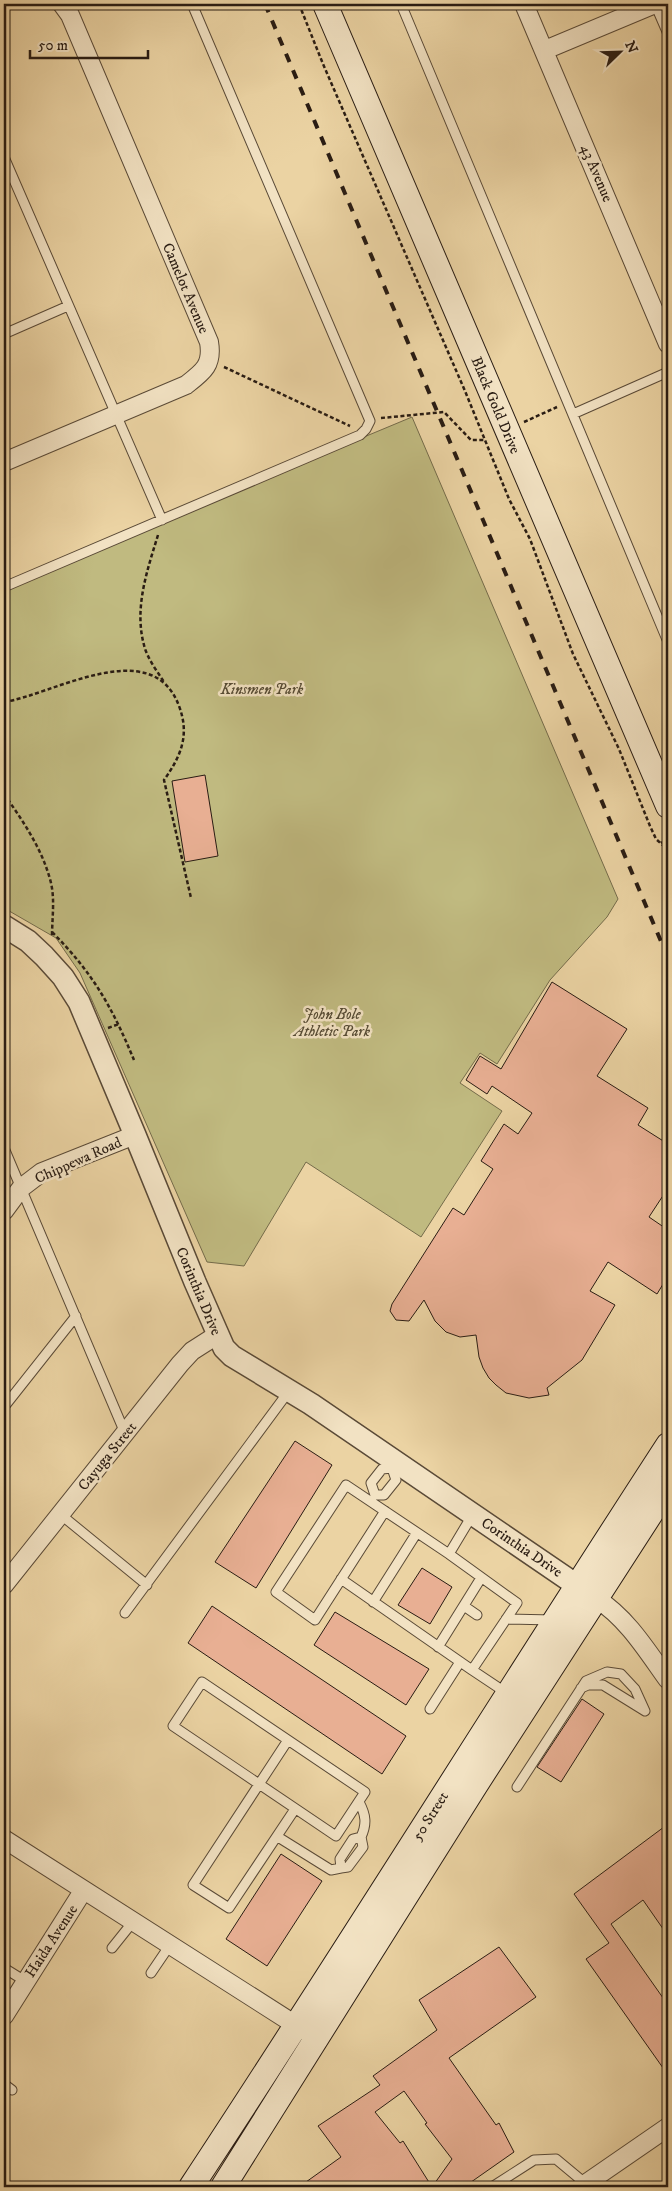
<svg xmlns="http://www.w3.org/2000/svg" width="672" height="2191" viewBox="0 0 672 2191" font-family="'IM FELL DW Pica',serif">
<rect width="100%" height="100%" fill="#ebd3a3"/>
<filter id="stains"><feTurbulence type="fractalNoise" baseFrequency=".004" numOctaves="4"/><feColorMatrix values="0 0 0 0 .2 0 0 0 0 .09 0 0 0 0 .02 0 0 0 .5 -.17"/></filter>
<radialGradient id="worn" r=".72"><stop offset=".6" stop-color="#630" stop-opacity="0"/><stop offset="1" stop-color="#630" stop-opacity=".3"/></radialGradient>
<path fill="#c0ba80" stroke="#746b4a" d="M412 417 618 899 607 917 550 980 497 1064 480 1053 460 1083 502 1111 421 1237 306 1162 244 1266 207 1262 80 973 56 938 4 908V587Z"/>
<path fill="#e8af93" stroke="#291c13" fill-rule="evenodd" d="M205 775 218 856 185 862 172 781Z
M552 982 627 1029 597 1076 648 1108 638 1125 668 1144V1188L649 1217 668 1230V1276L657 1294 608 1262 590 1291 615 1305 582 1360 547 1388 549 1395 529 1398 506 1393 496 1385 489 1378 483 1368 479 1357 476 1335 460 1337 446 1332 435 1321 424 1300 409 1321 396 1320 390 1311 392 1304 453 1208 464 1215 493 1169 481 1161 504 1124 518 1134 532 1113 492 1086 487 1094 466 1080 480 1056 501 1069Z
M295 1441 332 1465 256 1588 215 1562Z
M422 1568 452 1587 430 1624 398 1605Z
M212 1606 406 1736 382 1774 188 1643Z
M335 1612 429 1669 406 1705 314 1645Z
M582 1699 604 1714 561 1782 537 1767Z
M668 1824V1936L643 1900 611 1924 668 2005V2075L586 1959 609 1943 574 1894Z
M281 1854 322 1881 267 1966 226 1939Z
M499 1947 536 1997 449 2058 496 2125 499 2123 514 2152 464 2187H299L341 2157 318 2126 380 2085 373 2076 437 2030 419 2000ZM404 2091 427 2123 425 2124 452 2159 432 2187 403 2141 400 2143 375 2112Z"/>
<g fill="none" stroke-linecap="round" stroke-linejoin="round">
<defs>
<path id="service" d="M401 4 668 642
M655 4 668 34
M4 157 162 520
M4 334 68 306
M573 414 668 372
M4 587 360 435 366 429 370 421 192 4
M4 1148 125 1433
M4 1407 76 1316
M375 1495 371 1483 382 1469 392 1468 396 1463
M375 1495H384L396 1480 392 1468
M385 1511 315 1620 276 1592 346 1485 449 1554
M60 1514 147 1585
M473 1514 449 1554 517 1603 472 1670 508 1694
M341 1579 472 1670
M373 1602 416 1534
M464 1606 477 1615
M125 1613 289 1391
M506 1619 553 1620
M438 1647 481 1578
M202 1682 365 1792 336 1836 173 1726Z
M581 1688 588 1685H603L645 1711
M430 1709 460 1662
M288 1740 193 1885 229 1908 295 1809
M517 1787 586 1681 607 1672 621 1674 635 1689 645 1711
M278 1837 331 1870 341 1868 340 1859 353 1839 361 1837C367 1824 366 1815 359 1802
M341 1868 348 1867 363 1847 361 1837
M112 1948 132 1923
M4 1968 25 1981
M151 1973 170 1945
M4 2084 12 2090
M492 2187 534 2160 556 2159 586 2184"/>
<path id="minor" d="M524 4 668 344
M545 50 655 4
M4 462 186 385C203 372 213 365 209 342L70 15 62 4
M4 1211 21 1188 42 1172 135 1135
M4 1585 180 1364 192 1351 217 1335
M597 1599C628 1619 647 1651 668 1680
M4 1839 305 2031
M4 2016 83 1891
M581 2187 668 2127"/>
<path id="tertiary" d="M4 926 28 941 44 956 63 977 79 1002 135 1135 195 1282 224 1348 232 1356 311 1404 591 1595"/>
<path id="secondary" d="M325 4 668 806
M191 2187C353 1941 508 1691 668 1445
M223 2187 475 1786 668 1487"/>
</defs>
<use href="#service" stroke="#5a4a37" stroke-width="11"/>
<use href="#minor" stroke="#5a4a37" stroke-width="20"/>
<use href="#tertiary" stroke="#5a4a37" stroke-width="24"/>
<use href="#secondary" stroke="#291c13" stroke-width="26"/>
<path stroke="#291c13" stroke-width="2.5" stroke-dasharray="4 2.5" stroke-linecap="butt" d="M299 4 323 64 465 391 509 499 530 539 573 654 619 749 650 826 656 839 668 850
M224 367 350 426
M381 418 444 412 471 440H484
M524 422 557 407
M158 535C147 571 134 608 144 645 147 658 157 671 164 682
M4 702C52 695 152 633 179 706 190 735 181 756 164 780L191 898
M4 794C23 821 43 850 51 883 55 900 52 919 52 937
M661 843 668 840
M52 932C93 973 112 1007 134 1060
M108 1028 119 1024"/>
<use href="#service" stroke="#f2e2c3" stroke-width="9"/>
<use href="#minor" stroke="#f2e2c3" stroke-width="18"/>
<use href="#tertiary" stroke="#f2e2c3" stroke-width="21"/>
<use href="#secondary" stroke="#f2e2c3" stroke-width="24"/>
<path stroke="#291c13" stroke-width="4" stroke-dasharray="9 9" stroke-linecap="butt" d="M265 4 668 958"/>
</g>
<g text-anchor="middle" stroke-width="5" stroke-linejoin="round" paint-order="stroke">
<g font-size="15" fill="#291c13" stroke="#f2e2c3">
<text transform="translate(597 173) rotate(67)" y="5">43 Avenue</text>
<text transform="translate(186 288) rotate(67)" y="5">Camelot Avenue</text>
<text transform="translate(496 405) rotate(67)" y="5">Black Gold Drive</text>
<text transform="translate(78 1160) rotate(-24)" y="5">Chippewa Road</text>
<text transform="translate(199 1291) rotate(67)" y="5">Corinthia Drive</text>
<text transform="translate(107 1456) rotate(-51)" y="5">Cayuga Street</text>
<text transform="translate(522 1547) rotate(34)" y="5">Corinthia Drive</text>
<text transform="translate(430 1816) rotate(-58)" y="5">50 Street</text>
<text transform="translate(51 1941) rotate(-57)" y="5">Haida Avenue</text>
</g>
<g font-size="15" font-style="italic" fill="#564b34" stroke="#f2e2c3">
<text x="262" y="694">Kinsmen Park</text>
<text x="332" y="1019">John Bole<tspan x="332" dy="17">Athletic Park</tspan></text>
</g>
</g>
<rect width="672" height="2191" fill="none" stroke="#ebd3a3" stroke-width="20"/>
<rect x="5" y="5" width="662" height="2181" fill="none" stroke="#291c13" stroke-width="2.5"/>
<rect x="10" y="10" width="652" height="2171" fill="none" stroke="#291c13"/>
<g transform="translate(620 52) rotate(67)" stroke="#f2e2c3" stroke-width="4" paint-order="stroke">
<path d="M0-4L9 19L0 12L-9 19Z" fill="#291c13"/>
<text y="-8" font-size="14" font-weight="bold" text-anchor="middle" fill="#291c13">N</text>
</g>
<path d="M30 50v8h118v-8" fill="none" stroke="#291c13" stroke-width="2.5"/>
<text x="38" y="50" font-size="15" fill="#291c13" stroke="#f2e2c3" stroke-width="4" paint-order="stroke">50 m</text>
<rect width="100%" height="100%" filter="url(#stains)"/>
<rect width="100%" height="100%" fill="url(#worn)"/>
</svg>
